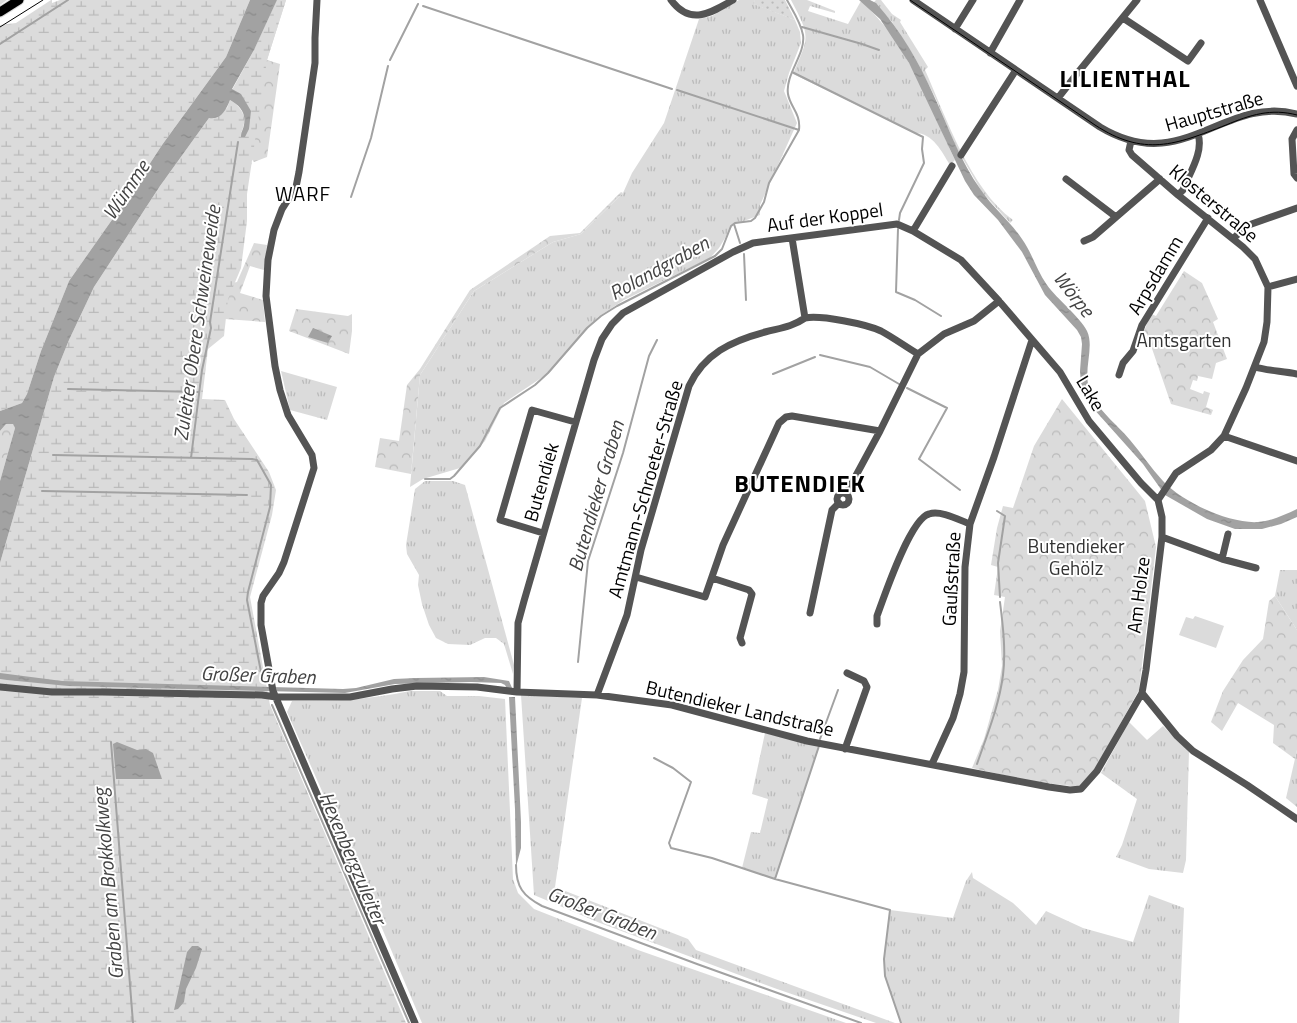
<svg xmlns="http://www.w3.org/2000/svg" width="1297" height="1023" viewBox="0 0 1297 1023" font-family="'Titillium Web',sans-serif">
<defs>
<pattern id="grass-tufts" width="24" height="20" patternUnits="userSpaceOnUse" patternTransform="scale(1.25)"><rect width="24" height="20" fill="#dbdbdb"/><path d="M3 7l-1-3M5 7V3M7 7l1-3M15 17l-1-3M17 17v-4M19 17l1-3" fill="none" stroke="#bababa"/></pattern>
<pattern id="forest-crowns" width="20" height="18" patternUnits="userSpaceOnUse" patternTransform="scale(1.25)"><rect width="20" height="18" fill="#dbdbdb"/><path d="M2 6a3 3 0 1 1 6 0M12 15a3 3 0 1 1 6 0" fill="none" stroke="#bababa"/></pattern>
<pattern id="wetland-marsh" width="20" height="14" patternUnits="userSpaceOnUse" patternTransform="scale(1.25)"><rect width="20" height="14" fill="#dbdbdb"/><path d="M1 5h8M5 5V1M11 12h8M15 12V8" fill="none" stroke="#bababa"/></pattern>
<pattern id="garden-dots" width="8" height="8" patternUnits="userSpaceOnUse" patternTransform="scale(1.25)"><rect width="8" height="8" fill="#dbdbdb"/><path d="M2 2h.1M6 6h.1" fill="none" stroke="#bababa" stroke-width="1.8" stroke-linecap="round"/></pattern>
<pattern id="water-ripples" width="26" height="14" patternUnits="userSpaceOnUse" patternTransform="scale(1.25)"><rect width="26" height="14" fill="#a2a2a2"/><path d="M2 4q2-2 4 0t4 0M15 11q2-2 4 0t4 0" fill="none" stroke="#8a8a8a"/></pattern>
</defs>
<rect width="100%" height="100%" fill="#fff"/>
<path fill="url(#grass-tufts)" d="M739 0H755L754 4 795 20 800 32 801 43 789 73 784 91 797 123 760 205V215L733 225 719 248 710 258 624 300 598 317 550 372 504 403 485 441 460 468 423 479 410 487 420 375 474 291 553 242 581 234 623 193 632 173 664 123 699 19 712 16Z
M791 0H807L835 11V13L810 6 808 11 848 24 861 1C908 43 929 105 955 160L950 165C942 152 933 133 915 133L793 74C809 36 811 38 791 0Z
M876 0H881L892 14 901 20 900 22 928 67 925 70C946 117 970 189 1013 220L1010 223 982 192 956 147 935 97 915 58 892 22 873 3Z
M281 371 337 387 327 420 290 410Z
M425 481H453L465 485 514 665 513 674 504 644 496 638H485L470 645 448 644 436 638 429 625 422 604 418 585 419 575 407 554 406 545 415 489Z
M1280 570H1297V630L1275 596Z
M410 691H440L447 696H479L505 699 513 879 518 893 534 909 638 950 846 1023H422L368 895 287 712 292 701C335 701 368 700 410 691Z
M521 695 582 698 555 887 688 939 696 950 895 1023H876L777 989 600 923 534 895Z
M1129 722 1147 740 1163 726 1189 752 1186 860 1183 873 1149 869 1116 857 1122 845 1137 799 1101 773Z
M765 733 819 746 775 879 742 868 751 832 760 833 768 799 752 794Z
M1297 750V807L1286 798Z
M972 872 973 878 1013 903 1036 925 1046 911 1083 928 1133 942 1149 895 1184 908 1179 1023H901L885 976 884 959 890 910 953 918 966 881Z"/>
<path fill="url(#forest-crowns)" d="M277 0H286L267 60 280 64 267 157 254 162 248 155 254 50Z
M621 192 623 193 581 234 553 242 474 291 420 375 411 474 375 467 380 438 399 441 407 385 420 369 470 290 550 236 580 233Z
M254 243 267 245 264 270 250 266 240 293 263 300 265 322 212 318 218 286 237 282Z
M1184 271 1202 283 1218 319 1213 322 1227 359 1216 363 1212 379 1198 376 1197 381 1193 380 1190 389 1203 394 1204 391 1210 393 1206 407 1213 410 1211 415 1171 404 1147 334 1144 331 1151 314 1156 316Z
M296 309 348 316 352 314V331L349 354 289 331Z
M1062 399 1145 501 1156 547 1139 690 1095 769 1079 787 1030 781 972 768 984 739 998 690 1002 666 1000 631 1005 597 994 595 998 567 991 565 997 528 1003 506 1013 508 1034 446Z
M13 423 15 428 0 481V431L6 424Z
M1275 596 1297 630V750L1295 759 1273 743 1274 725 1238 703 1222 731 1211 722 1223 691 1243 660 1263 639 1269 601Z"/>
<path fill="url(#wetland-marsh)" d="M0 0H52V3L60 0H250L226 57 162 145 128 197 69 281 41 351 27 394 22 403 0 411Z
M277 0H286L267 60 247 194V221L241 268 228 299 224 336 208 349 202 399 225 400 234 419 269 472 276 490 272 515 250 597 270 705 406 1023H0V563L54 377 69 340 94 287 160 186 209 118 227 108 230 100C243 108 248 118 241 133L250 120 232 90 254 50Z"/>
<path fill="url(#garden-dots)" d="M755 0H785L795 20 753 4Z"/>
<path fill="#dbdbdb" d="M1195 616 1224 626 1216 648 1179 635 1186 617 1193 619Z"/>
<path fill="url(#water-ripples)" d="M250 0H277L254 50 232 89 241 94 251 111 249 129 245 137H241C241 132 243 130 244 125 246 112 240 106 230 100 226 110 221 120 209 118L160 186 94 287 69 340 54 377 0 563V481L15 428 13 424H6L0 431V411L22 403 27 394 41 351 69 281 128 197 162 145 226 57Z
M859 0H870L876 3C901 31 919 62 934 96 949 128 960 161 981 190 993 208 1010 221 1022 239 1032 253 1037 271 1047 285 1057 299 1080 317 1087 331 1095 348 1082 371 1090 391 1098 411 1117 424 1130 440 1141 453 1151 468 1163 481 1182 502 1230 524 1258 522 1272 521 1284 515 1297 509V517L1281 524 1262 529H1235L1207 519 1165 495 1143 464 1092 407 1085 395 1081 384 1080 371 1082 344 1081 337 1077 330 1045 295 1022 252 998 220 974 195 965 181 909 63 880 19Z
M313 328 332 336 328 343 308 337Z
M0 673 62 681 343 689 356 688 394 679 416 678 484 677 509 681 513 690 507 689 505 685 501 683 471 682 395 684 345 693 68 686 7 680 0 679Z
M509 697H515L521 822V848L516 867 515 809Z
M117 742 137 750 146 749 153 753 162 779H116L113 744Z
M192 946H198L202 949 196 968 186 989 184 1002 178 1009 174 1010 187 952Z"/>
<path fill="#fff" d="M7 0H51L16 23 0 25V5Z"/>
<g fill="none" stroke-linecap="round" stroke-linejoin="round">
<path stroke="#a2a2a2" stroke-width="2" d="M423 6 672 89
M802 27 862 44 879 50
M0 44 68 0
M390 60 418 4
M792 72 923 137 922 149 924 163 900 213 899 220
M677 90 799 130
M351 197 371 138 388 66
M734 224 740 243
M898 229 896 292 915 300 941 316
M744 254 746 300
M820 355 870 367 899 384
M773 374 815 357
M907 388 947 408 919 459 960 490
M68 389 199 392
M53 455 252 459 257 460 271 485 270 507 248 592 247 600 262 677
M191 458 202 370 211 328 210 322 238 142
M425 479H450L454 476 480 446 500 408 535 385 548 373 587 328 601 316 617 306 715 256 722 249 731 226 735 223 751 221 755 218 764 202 769 183 799 130C801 113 790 107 788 94 785 74 806 54 803 35 801 23 793 11 787 0
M42 491 247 495
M997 511 1005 516 998 563 1000 597
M578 662 588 561 623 453 649 356 657 340
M272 705 409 1023
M820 739 838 690
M111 742 133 1023
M654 758 673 768 691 782 669 843 671 848 712 858 775 879 819 746
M977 764C987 735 999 706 1003 675 1006 651 1003 626 1000 602
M516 865C516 887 523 896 542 906L697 964 861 1023
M775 879 890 910 884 959 885 976 901 1023"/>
<defs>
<path id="major" d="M0 12 19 0"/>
</defs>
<use href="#major" stroke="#dbdbdb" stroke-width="11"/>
<path stroke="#545454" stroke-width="7" d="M317 0 315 38V63L299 172 296 187 282 209 274 230 268 260 266 296 275 366 280 390 288 415 312 455 314 468 284 562 279 573 263 596 261 603V625L273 691 415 1023
M671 0C690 26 711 13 733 0
M913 0 1100 127C1183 177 1223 95 1297 114
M1260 0 1297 86
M1123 18 1188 61 1201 43
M955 29 973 0
M990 53 1020 0
M1058 98 1080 70 1137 0
M1297 130 1292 139 1294 174 1297 178
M1131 141 1129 150 1132 155 1178 195 1243 247 1255 259 1268 287 1267 322 1264 342 1246 388 1224 436 1211 450 1176 473 1158 500
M961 155 1016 70
M1066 179 1116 217
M1178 195 1183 190C1189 174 1204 152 1198 134
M913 231 952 166
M1233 239 1246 226 1297 208
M1084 241 1093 237 1160 179
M1268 287 1297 279
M805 318C821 315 866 324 881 331 894 338 906 347 918 354
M1255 367C1269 371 1283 371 1297 374
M1119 375 1123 363 1133 351 1142 325 1208 218
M1224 436 1297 461
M837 499a6 6 0 1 1 12 0a6 6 0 1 1-12 0Z
M846 494 880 431
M543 533 500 520 532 410 575 422
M1162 537 1222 559 1256 568
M1222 559 1228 534
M636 577 705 597 723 545 779 423 786 417 792 416 880 431 918 354 944 334 974 321 999 301
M712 578 749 590 752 594 740 638 742 643
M810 613 832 510 839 503
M877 624V616C884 597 910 519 929 514 941 510 959 520 970 524
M0 687 52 692H102L262 695 276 697H350L392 689 417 686 477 687 517 692 597 695 672 705 807 741 1049 787 1070 790 1081 789 1097 771 1142 693 1146 670 1162 537V517L1158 500
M517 692 518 623 524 601 594 360 602 339 612 324 623 313 733 252 753 243 897 224 913 231 961 260 999 301 1060 372 1089 421 1141 483 1158 500
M1142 693 1177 736 1193 751 1247 785 1297 819
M597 695 627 615 641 550 689 386C704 354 731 341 765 332 780 328 792 327 805 318L792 238
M845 749 867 687 864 681 847 673
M932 764 953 718 960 694 964 672 965 567 970 524 994 457 1032 340"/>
<use href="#major" stroke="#000" stroke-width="9"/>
<path stroke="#000" stroke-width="1" d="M910 0 1095 125C1144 157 1175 145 1226 125 1250 115 1271 108 1297 115
M0 27 43 0"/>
</g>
<g text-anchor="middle" stroke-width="4" stroke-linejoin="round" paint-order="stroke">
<g font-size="19" fill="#000" stroke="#fff">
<text transform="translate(1214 111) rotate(-16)" y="7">Hauptstraße</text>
<text transform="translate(1214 203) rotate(40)" y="7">Klosterstraße</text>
<text transform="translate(825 217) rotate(-8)" y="7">Auf der Koppel</text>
<text transform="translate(1155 275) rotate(-59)" y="7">Arpsdamm</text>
<text transform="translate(1091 393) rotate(59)" y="7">Lake</text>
<text transform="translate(541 482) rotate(-74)" y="7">Butendiek</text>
<text transform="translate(645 489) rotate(-74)" y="7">Amtmann-Schroeter-Straße</text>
<text transform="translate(951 579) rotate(-87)" y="7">Gaußstraße</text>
<text transform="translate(1138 595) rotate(-83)" y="7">Am Holze</text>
<text transform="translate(740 708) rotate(13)" y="7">Butendieker Landstraße</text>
</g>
<g font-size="19" fill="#323232" stroke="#fff">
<text x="1184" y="347">Amtsgarten</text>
<text x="1076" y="553">Butendieker<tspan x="1076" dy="22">Gehölz</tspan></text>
</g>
<g font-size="20" font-style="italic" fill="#434343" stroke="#fff">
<text transform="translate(126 190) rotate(-56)" y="7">Wümme</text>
<text transform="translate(659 268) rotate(-29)" y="7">Rolandgraben</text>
<text transform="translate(1074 294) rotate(52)" y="7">Wörpe</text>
<text transform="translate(197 323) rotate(-82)" y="7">Zuleiter Obere Schweineweide</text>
<text transform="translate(596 496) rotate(-74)" y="7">Butendieker Graben</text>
<text transform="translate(258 675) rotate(2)" y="7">Großer Graben</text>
<text transform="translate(353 858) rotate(67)" y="7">Hexenbergzuleiter</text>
<text transform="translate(108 884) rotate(-95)" y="7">Graben am Brokkolkweg</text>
<text transform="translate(602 913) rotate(21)" y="7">Großer Graben</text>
</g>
<g font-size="20" letter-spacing="1" fill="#000" stroke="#fff">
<text x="303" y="201">WARF</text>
</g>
<g font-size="24" font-weight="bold" letter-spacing="1" fill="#000" stroke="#fff">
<text x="1125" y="87">LILIENTHAL</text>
<text x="800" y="492">BUTENDIEK</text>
</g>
</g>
</svg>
